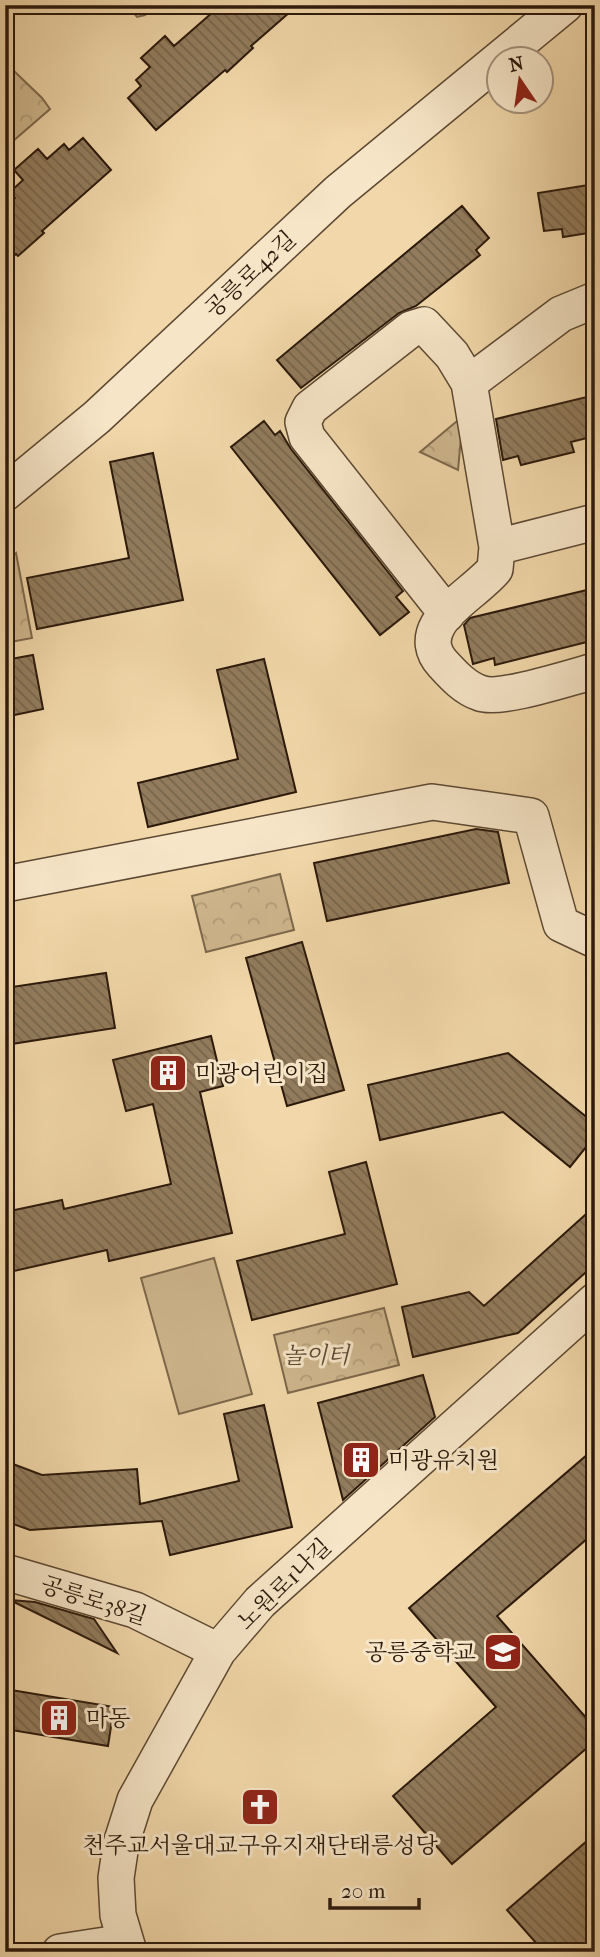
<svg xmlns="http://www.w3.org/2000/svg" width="600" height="1957" viewBox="0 0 600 1957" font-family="'IM FELL French Canon','Noto Serif KR',serif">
<defs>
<pattern id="forest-crowns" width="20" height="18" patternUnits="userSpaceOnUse" patternTransform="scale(1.75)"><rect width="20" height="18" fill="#cfb78e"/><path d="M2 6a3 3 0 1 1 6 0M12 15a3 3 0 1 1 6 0" fill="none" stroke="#b29d79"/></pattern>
<pattern id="building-back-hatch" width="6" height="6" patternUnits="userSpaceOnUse" patternTransform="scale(1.75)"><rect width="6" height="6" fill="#927c5d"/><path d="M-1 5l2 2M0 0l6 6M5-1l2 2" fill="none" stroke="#77654b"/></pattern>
</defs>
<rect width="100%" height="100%" fill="#f1d7a9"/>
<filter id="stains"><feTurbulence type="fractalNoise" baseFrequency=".00286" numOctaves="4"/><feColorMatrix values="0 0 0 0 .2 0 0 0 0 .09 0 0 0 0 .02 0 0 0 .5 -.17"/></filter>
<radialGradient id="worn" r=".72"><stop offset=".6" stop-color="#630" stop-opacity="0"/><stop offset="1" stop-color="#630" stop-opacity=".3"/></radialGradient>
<path fill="url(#forest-crowns)" stroke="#7d684c" stroke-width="2" d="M127 5H156L145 15 137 17Z
M14 71 42 98 50 109 5 148V72Z
M463 416 458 470 420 452Z
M16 553 32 638 5 643V562Z
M280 874 294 930 206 952 192 896Z
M384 1308 399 1365 288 1393 274 1335Z"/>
<path fill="#cfb78e" stroke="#7d684c" stroke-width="2" d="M214 1258 252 1394 179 1414 141 1278Z"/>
<path fill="url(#building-back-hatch)" stroke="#2b190b" stroke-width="2" d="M221 5H298L251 46 253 48 227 72 225 70 156 130 128 98 141 86 136 80 150 67 141 58 165 36 174 46Z
M83 138 111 170 42 231 44 233 18 256 16 254 5 264V206L15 198 10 192 23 180 14 170 38 149 47 159 64 144 69 150Z
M595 184V232L563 237 562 229 544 231 538 193Z
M462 206 489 238 476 250 480 255 416 306 399 313 301 388 277 360Z
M595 395V436L571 442 574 452 521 465 518 456 503 460 496 419Z
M264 421 275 435 280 431 291 449 403 591 396 597 409 612 380 635 231 447Z
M153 453 183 600 37 629 27 578 129 558 110 462Z
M595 588V640L495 665 494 658 473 664 464 625 470 618Z
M33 655 43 709 5 717V660Z
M264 659 296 792 148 827 138 783 238 759 217 670Z
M476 829 498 832 509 883 327 921 314 863Z
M302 942 344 1090 287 1106 246 958Z
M106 973 115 1028 5 1045V988Z
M211 1036 223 1086 200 1092 232 1233 109 1261 107 1250 5 1273V1212L62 1200 64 1209 171 1184 153 1104 126 1111 113 1060Z
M508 1053 595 1124V1136L570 1167 503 1112 380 1140 368 1085Z
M366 1162 397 1284 252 1320 237 1261 345 1234 329 1172Z
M595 1206V1264L518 1333 413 1357 402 1307 469 1292 484 1306Z
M423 1375 435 1417 343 1500 318 1403Z
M264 1405 292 1527 170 1555 162 1521 30 1530 5 1521V1461L42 1475 137 1469 140 1504 239 1481 224 1414Z
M595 1448V1532L497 1616 595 1728V1741L452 1864 393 1796 496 1707 409 1608Z
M10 1600 35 1602 94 1619 117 1653Z
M5 1689 114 1707 108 1746 5 1729Z
M595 1834V1952H544L507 1910Z"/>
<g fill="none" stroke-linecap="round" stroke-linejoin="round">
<defs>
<path id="minor" d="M469 383 561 314 595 300
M5 493 97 417 338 192 565 5
M497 547 595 522
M447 614 307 437 303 422 310 408 411 329 424 325 452 355 469 383 497 547 495 569C480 587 448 606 438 625 430 639 432 652 443 664 454 676 465 688 480 693 500 701 571 677 595 671
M5 884 432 802 531 816 561 924 595 940
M5 1572 135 1610 218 1651
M60 1952 125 1942
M129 1952 118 1915 116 1878 121 1844 135 1800 218 1651 260 1602 595 1301"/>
</defs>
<use href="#minor" stroke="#5c4832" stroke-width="38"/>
<use href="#minor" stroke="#f6e5c7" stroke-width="35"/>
</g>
<defs>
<symbol id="building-square" viewBox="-11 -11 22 22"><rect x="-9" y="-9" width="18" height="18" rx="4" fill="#8f2418" stroke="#f6e5c7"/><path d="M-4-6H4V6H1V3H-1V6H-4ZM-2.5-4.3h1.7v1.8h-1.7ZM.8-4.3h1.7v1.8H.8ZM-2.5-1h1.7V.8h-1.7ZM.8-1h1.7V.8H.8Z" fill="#fff"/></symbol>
<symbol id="school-square" viewBox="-11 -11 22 22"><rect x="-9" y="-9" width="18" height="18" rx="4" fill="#8f2418" stroke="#f6e5c7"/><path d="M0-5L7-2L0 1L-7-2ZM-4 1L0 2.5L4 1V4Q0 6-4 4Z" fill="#fff"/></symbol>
<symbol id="church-square" viewBox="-11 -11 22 22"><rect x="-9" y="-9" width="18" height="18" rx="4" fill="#8f2418" stroke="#f6e5c7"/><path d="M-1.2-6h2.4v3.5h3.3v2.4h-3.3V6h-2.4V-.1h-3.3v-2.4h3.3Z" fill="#fff"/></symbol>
</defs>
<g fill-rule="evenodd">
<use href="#building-square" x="146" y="1051" width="44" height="44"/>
<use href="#building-square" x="339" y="1438" width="44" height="44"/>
<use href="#school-square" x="481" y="1630" width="44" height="44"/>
<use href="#building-square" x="37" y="1696" width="44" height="44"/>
<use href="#church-square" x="238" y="1785" width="44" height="44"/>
</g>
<g text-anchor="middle" stroke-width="6" stroke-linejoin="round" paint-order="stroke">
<g font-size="23" fill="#2b190b" stroke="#f6e5c7">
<text transform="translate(250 274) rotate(-43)" y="8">공릉로42길</text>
<text transform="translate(284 1584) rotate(-44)" y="8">노원로1나길</text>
<text transform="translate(94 1600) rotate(18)" y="8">공릉로38길</text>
</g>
<g font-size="23" fill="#2b190b" stroke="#f6e5c7" text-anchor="start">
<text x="195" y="1081">미광어린이집</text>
<text x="388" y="1468">미광유치원</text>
<text x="476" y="1660" text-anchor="end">공릉중학교</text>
<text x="86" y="1726">마동</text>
<text x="260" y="1853" text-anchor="middle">천주교서울대교구유지재단태릉성당</text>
</g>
<g font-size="23" font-style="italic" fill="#5c4832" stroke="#f6e5c7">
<text x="316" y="1363">놀이터</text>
</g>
</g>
<rect width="600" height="1957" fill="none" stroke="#f1d7a9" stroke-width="28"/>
<rect x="7" y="7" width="586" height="1943" fill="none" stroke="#2b190b" stroke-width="3.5"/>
<rect x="14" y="14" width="572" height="1929" fill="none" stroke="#2b190b" stroke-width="2"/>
<g transform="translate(520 80) rotate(347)"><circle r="33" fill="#f6e5c7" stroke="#a5937c" stroke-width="2"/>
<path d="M0-5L12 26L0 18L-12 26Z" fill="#8f2418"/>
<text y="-10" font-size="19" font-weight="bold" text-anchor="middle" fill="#2b190b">N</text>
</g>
<path d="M330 1898v10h89v-10" fill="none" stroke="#2b190b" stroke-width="3.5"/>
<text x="341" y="1898" font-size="21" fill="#2b190b" stroke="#f6e5c7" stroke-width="5" paint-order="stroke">20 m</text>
<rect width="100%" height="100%" filter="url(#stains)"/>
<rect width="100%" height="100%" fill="url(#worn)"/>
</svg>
